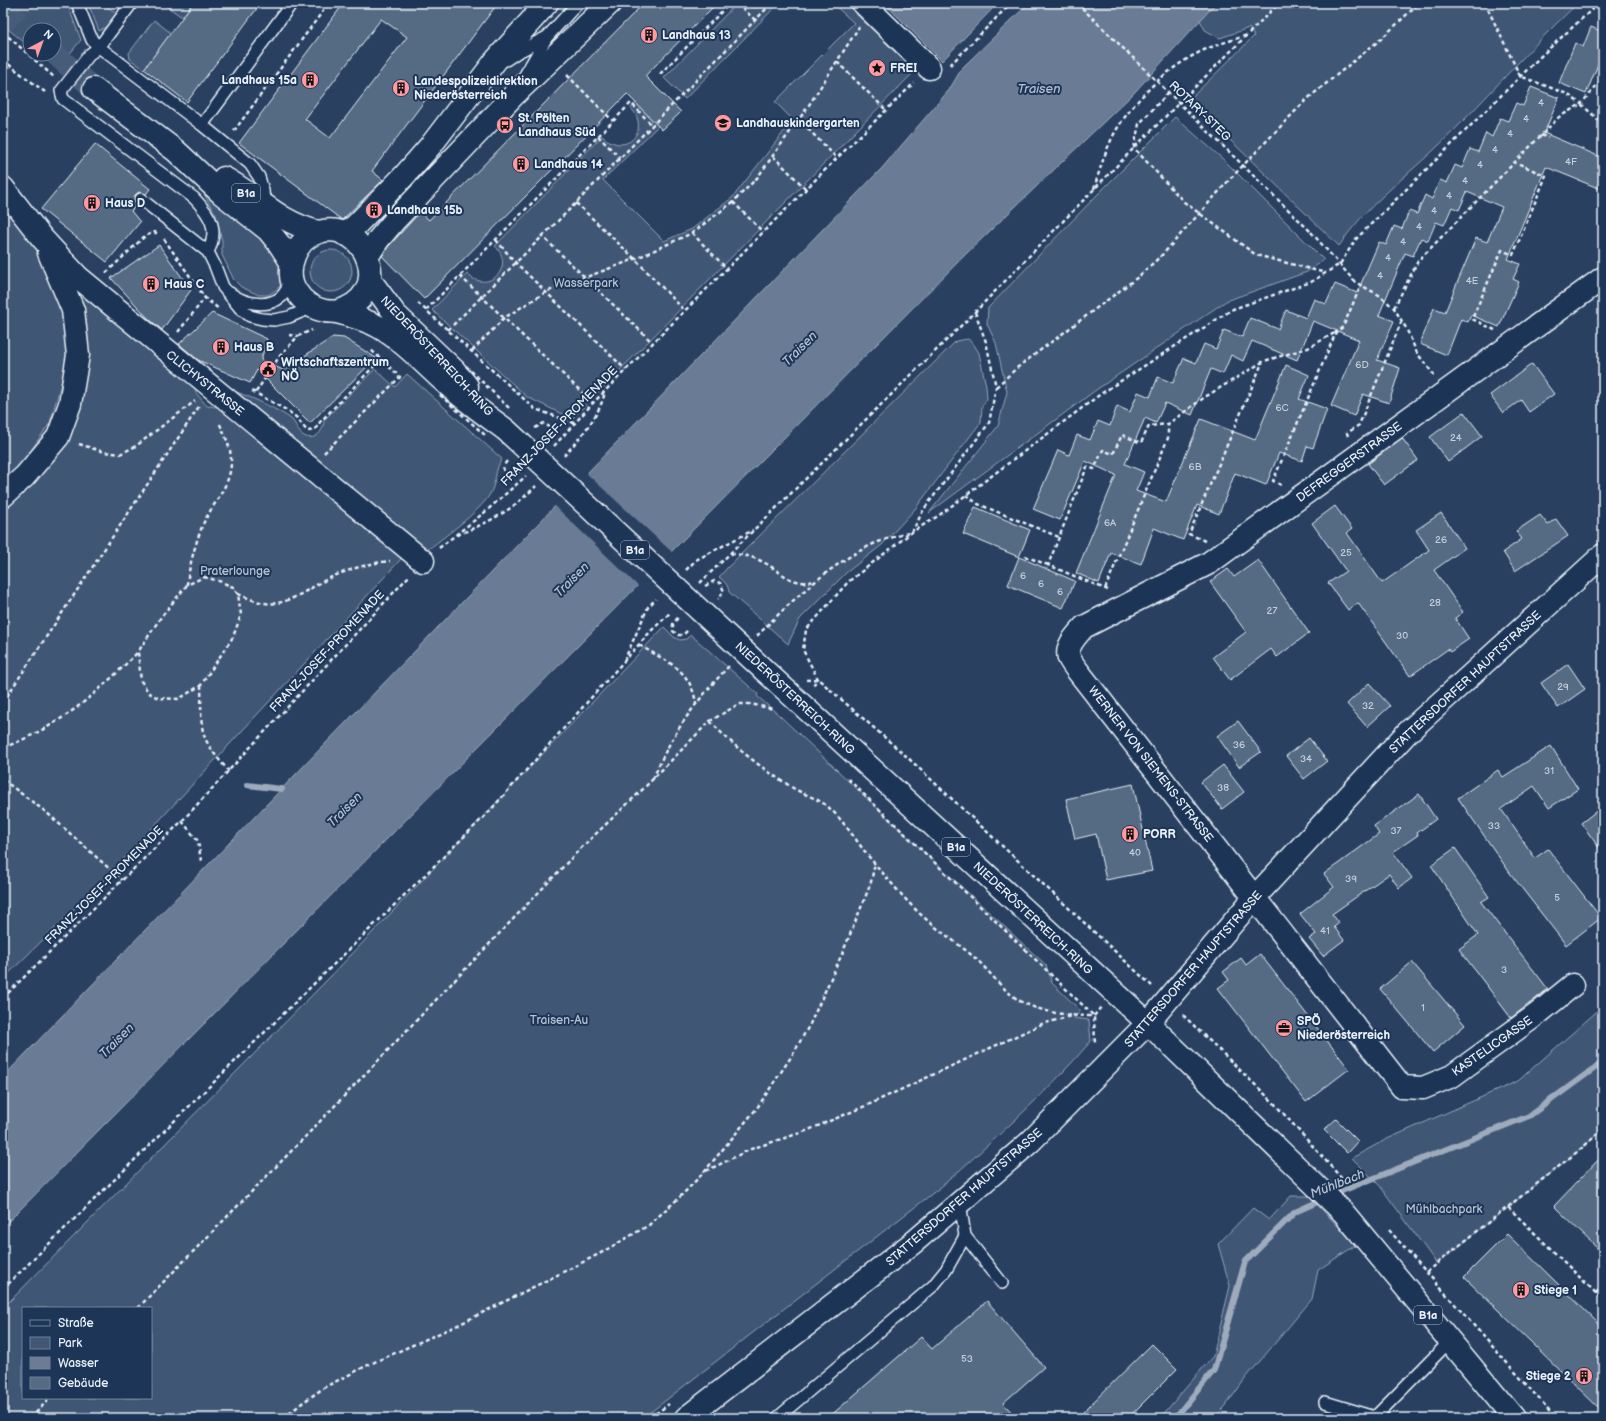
<svg xmlns="http://www.w3.org/2000/svg" width="1606" height="1421" viewBox="0 0 1606 1421" font-family="'Balsamiq Sans',sans-serif">
<rect width="100%" height="100%" fill="#294061"/>
<filter id="ink" filterUnits="userSpaceOnUse"><feTurbulence type="fractalNoise" baseFrequency=".025" numOctaves="2"/><feDisplacementMap in="SourceGraphic" scale="8" xChannelSelector="R" yChannelSelector="G"/><feConvolveMatrix kernelMatrix="1 2 1 2 8 2 1 2 1" color-interpolation-filters="sRGB"/></filter>
<g filter="url(#ink)">
<path fill="#415774" stroke="#94a4b6" fill-rule="evenodd" d="M3 3H67L81 40 58 68 39 54H54V30H30V47L3 25Z
M88 3H106L105 5 117 14 110 24 99 31Z
M166 3H193L182 17 165 5Z
M737 3H743L754 8 762 7 767 3H779L685 99 664 78Z
M832 3H845L915 71 572 419 527 397 432 310 467 274C489 295 516 266 495 246L602 136C627 158 651 130 631 108L636 103 658 126 603 180 664 241 692 229 733 197 793 120 775 102 854 23Z
M1216 3H1578C1528 49 1484 102 1435 149 1402 180 1364 208 1339 246L1189 100 1254 36 1249 28 1220 38 1205 30 1200 20Z
M154 20 171 33 144 69 130 59 129 53Z
M1175 117 1225 161 1324 260 1307 272 1226 301 1096 390 929 513 998 426 1007 392 996 343 987 324 988 308 1096 196Z
M204 194 266 238 283 267 282 284 276 290 268 295H259L241 287 234 280 222 255V241L216 215Z
M3 201 29 232 51 280 67 327 69 355 50 423 18 469 3 484Z
M310 271a21 21 0 1 1 42 0a21 21 0 1 1-42 0Z
M78 288 195 385 196 393 207 406 219 407 402 558 106 878 3 979V629L10 623 3 616V506L59 447 73 292Z
M968 339 973 343 979 353 986 386 987 399 982 406 981 422 915 509 882 545 847 572 800 619 788 644 729 592C728 585 725 582 719 577L728 567 956 341Z
M375 369 395 387 407 374 502 459C494 470 497 482 490 494 480 512 442 538 425 552L223 388C239 391 278 409 291 419 297 424 297 432 304 436 316 442 324 430 324 420Z
M664 627 674 637 680 640 686 639 691 635 758 694 757 696 780 716 910 839 1046 965 1052 983 1081 1011 1074 1018 1089 1020 1091 1041C1045 1095 995 1139 942 1186L643 1418H3V1308L331 976ZM23 1308H151V1398H23Z
M1603 1006V1129L1582 1148 1437 1264 1380 1186 1352 1158 1385 1140 1518 1081Z
M1291 1196H1309L1356 1245 1318 1270 1312 1299 1245 1379 1225 1407 1214 1418H1160L1213 1356 1230 1286 1218 1244 1253 1208 1269 1220Z"/>
<path fill="#6b7c95" stroke="#9dabbd" d="M884 3H998L942 61Z
M1029 3H1216L1133 94 966 254 3 1227V1077L882 168 949 90 962 68Z"/>
<path fill="#294061" d="M585 472 673 553 639 587 554 505Z"/>
<g fill="none" stroke-linecap="round" stroke-linejoin="round">
<path stroke="#9dabbd" stroke-width="6" d="M247 785 282 789
M1332 1195 1529 1116 1603 1062
M1175 1418 1214 1370 1245 1262 1295 1212 1324 1199"/>
</g>
<path fill="#556a83" stroke="#e8f1f8" fill-rule="evenodd" d="M193 3H261L187 102 144 69Z
M344 3H498L372 171 383 180 342 220 239 143ZM381 19 407 37 330 138 305 119Z
M644 3H717L645 76 681 112 662 130 627 94 424 299 382 256 388 247 420 212 429 220Z
M1591 27 1603 32V52L1586 94 1559 83 1575 43 1583 47Z
M1531 87 1559 98 1544 133 1603 158V190L1546 167 1508 259 1520 264 1513 279 1519 282 1499 327 1471 315 1468 322 1461 319 1447 355 1420 344 1434 308 1445 312 1476 238 1487 242 1502 207 1467 192 1459 210 1452 207 1444 225 1436 222 1428 241 1421 238 1413 256 1405 253 1379 315 1394 321 1377 360 1400 368 1389 403 1363 394 1354 416 1331 406 1359 340 1313 321 1297 360 1252 341 1243 361 1231 355 1223 374 1211 369 1192 415 1165 403 1156 423 1145 418 1125 464 1144 472 1136 491 1166 502 1201 419 1255 440 1286 365 1309 375 1299 399 1327 409 1313 448 1307 446 1302 461 1279 453 1266 485 1235 473 1219 514 1197 505 1183 540 1154 528 1141 564 1111 553 1099 583 1076 573 1116 475 1085 461 1060 520 1033 509 1058 450 1069 455 1077 435 1090 440 1098 421 1110 426 1117 406 1130 412 1138 392 1150 397 1158 377 1173 383 1184 358 1196 363 1204 344 1216 349 1224 330 1242 337 1250 318 1278 329 1286 310 1306 318 1314 299 1326 304 1335 284 1357 293 1379 242 1386 245 1394 226 1402 229 1409 211 1417 214 1425 195 1432 199 1440 180 1447 183 1455 165 1462 168 1470 149 1478 152 1486 133 1492 137 1500 118 1508 121 1516 103 1523 106Z
M95 144 150 189 146 194 139 192 135 195 134 201 137 205 131 211 140 222 107 262 41 209Z
M159 245 191 290 162 330 149 319 111 278Z
M212 313 267 339 261 360 283 370 333 337 344 338 376 358 310 423 257 370 250 383 198 360 179 344Z
M1532 364 1554 394 1529 412 1521 400 1503 413 1490 395Z
M1464 412 1482 436 1448 462 1430 437Z
M1402 438 1418 460 1384 485 1368 464Z
M1335 506 1352 529 1347 533 1382 583 1429 550 1416 530 1441 513 1465 548 1434 570 1463 612 1455 618 1469 639 1450 652 1448 649 1410 676 1358 603 1348 610 1328 583 1346 571 1312 523Z
M975 507 1030 530 1019 557 963 534Z
M1540 515 1548 525 1556 519 1568 536 1515 571 1503 552 1522 539 1516 531Z
M1019 557 1075 581 1063 608 1008 585Z
M1258 560 1309 633 1277 657 1271 649 1230 680 1213 657 1246 632 1210 582 1228 569 1234 577Z
M1568 664 1585 689 1558 708 1541 683Z
M1369 683 1390 706 1367 727 1347 704Z
M1238 721 1261 752 1239 767 1217 736Z
M1309 738 1327 761 1304 779 1286 756Z
M1551 746 1578 789 1549 808 1534 786 1501 809 1535 858 1548 849 1601 918 1566 945 1510 873 1458 798 1498 770 1503 777Z
M1223 765 1244 792 1222 809 1201 782Z
M1133 784 1152 871 1106 880 1096 834 1075 839 1066 799Z
M1419 794 1436 819 1417 833 1418 835 1393 852 1412 878 1399 888 1389 874 1332 914 1339 923 1334 927 1344 940 1323 956 1309 939 1316 934 1300 914 1334 887 1324 874 1379 834 1374 826Z
M1603 806V853L1581 823Z
M1455 848 1489 897 1481 902 1548 989 1511 1018 1459 949 1478 935 1431 865Z
M1260 954 1349 1069 1306 1102 1218 988 1229 980 1223 972 1241 958 1246 965Z
M1412 962 1465 1025 1433 1052 1380 989Z
M1336 1119 1358 1141 1347 1153 1324 1130Z
M1603 1155V1254L1554 1206Z
M1507 1234 1603 1328V1412L1464 1277Z
M987 1301 1044 1367 1003 1403 1017 1418H828L921 1337 932 1349Z
M1152 1344 1177 1369 1128 1418H1077Z"/>
<g fill="none" stroke-linecap="round" stroke-linejoin="round">
<path stroke="#465b78" stroke-width="22" stroke-dasharray="22 11" stroke-linecap="butt" d="M3 7 30 32
M54 53 94 89"/>
<defs>
<path id="lane" d="M77 3 92 40 99 47 202 125 250 164 259 177 263 190 264 205
M132 3 99 47 90 54 61 91 63 99 194 198C211 216 219 229 208 252
M506 60 518 52 547 37
M525 75 547 37 578 3
M202 125 292 3
M141 199 208 252 215 266 223 287 240 308 250 316 262 319 274 320 289 317 313 307
M230 293C243 303 266 309 281 297 286 292 288 287 291 281
M960 1202 965 1236 1002 1283
M1325 1402 1375 1417 1450 1341
M777 1418 933 1286 946 1270 965 1236"/>
<path id="street" d="M863 3 929 68
M3 188 42 238 78 277 423 561
M344 234 356 225 404 176 432 144 496 60 547 3
M367 257 378 240 395 220 514 95 610 3
M3 496 25 476 58 437 70 404 78 355 73 310 49 253
M1573 985 1536 1015 1452 1076 1423 1088 1402 1087C1293 948 1186 808 1077 670 1074 666 1071 662 1069 658 1065 646 1077 635 1084 627L1209 563 1603 278
M686 1418 914 1242 1030 1142 1148 1023 1254 898 1407 733 1603 555"/>
<path id="primary" d="M94 89 176 151 221 193 268 230 280 245 291 262
M224 178C259 197 276 221 318 232
M370 280 395 314 454 370 467 386
M335 312C398 297 366 218 319 232 296 238 283 270 296 291 302 301 313 309 325 311 329 312 333 311 337 312 350 316 367 320 379 327 405 342 426 366 449 386 467 402 487 416 506 430
M764 670 1148 1023 1310 1180 1343 1212 1514 1418"/>
</defs>
<use href="#lane" stroke="#e8f1f8" stroke-width="14"/>
<use href="#street" stroke="#e8f1f8" stroke-width="25"/>
<use href="#primary" stroke="#e8f1f8" stroke-width="25"/>
<path stroke="#e8f1f8" stroke-width="2.5" stroke-dasharray="4 3" stroke-linecap="butt" d="M737 3 755 20
M1485 3 1520 76 1567 94 1581 104 1603 78
M3 32 54 77
M3 60 45 92
M837 62 886 110
M950 65 1011 3
M660 74 730 3
M567 75 613 121
M1168 93 1139 124 1134 148 1184 202 1256 255 1326 273
M798 119 837 158
M234 131 329 3
M1541 135 1548 138
M598 136 620 158
M773 156 806 189
M1094 189C1100 168 1108 142 1120 124 1141 93 1170 66 1204 50 1218 44 1233 40 1247 35
M733 202 763 232
M576 203 635 259 685 311
M1311 232 1355 282 1379 295 1394 308 1406 328 1417 353 1434 375
M692 233 727 269
M541 235 653 343
M164 239 205 298 220 310
M496 240 515 262 626 370
M106 273 145 236 155 232 157 234
M460 276 593 403
M418 303 535 409 574 423
M1394 308 1418 261 1559 117 1581 104 1603 124
M426 310 631 103 652 125
M448 330 576 203 772 3
M1495 330 1472 319 1502 250 1513 255 1546 176 1515 162
M178 332 205 298
M289 335 298 336
M472 351 504 318 546 292 635 259 692 233 733 202 757 178 807 108 859 27
M996 387 1018 367 1138 277 1163 254 1231 178 1306 100 1382 38 1419 3
M252 391 288 411 297 418 307 431C314 431 317 428 320 422L381 359 370 349
M256 392 279 357 298 336 312 330
M535 428 544 423 551 428 553 434 548 440
M1348 436 1347 433 1359 425 1402 320
M79 444 104 452 120 454 136 446 195 401
M554 446 593 403 837 158 914 83
M324 453 400 377 381 359
M564 456C581 436 599 417 605 392
M507 461C502 467 502 472 509 476H515L520 470
M1281 485 1273 481 1336 332 1343 327 1361 285
M966 495 978 504 1059 537
M457 535C490 522 511 511 536 486
M1205 541 1189 534 1263 361
M439 548 485 512 526 476
M731 554C740 554 750 556 759 560 780 569 789 587 815 581
M1025 556 1048 565
M686 570 696 560 753 530
M204 577 219 581 233 587 238 594 241 615 233 637 201 685 179 699 158 698 149 693 141 681 138 652 161 617 187 585Z
M700 583 975 312 1134 148 1279 3
M187 585C188 569 198 534 205 520 215 501 232 483 231 460 231 446 224 434 219 422
M705 586 714 581 720 583 724 591 718 599
M1105 589 1168 438V424
M1108 590 1048 565 1087 467 1094 469 1103 450 1113 454 1122 435 1141 443 1149 426 1168 424 1205 397 1264 361 1308 348 1336 332
M238 594C246 597 256 602 264 603 289 607 310 586 332 577 350 569 370 563 390 561
M676 618 677 619 673 624V631L678 635H683L689 629
M757 636C789 603 829 565 871 545 884 539 898 536 912 532L924 509 989 423 996 387 986 342 975 312
M639 645C667 662 690 668 696 703
M624 661 648 607 656 599
M806 680 818 679 906 756 1152 986
M201 685C202 702 199 723 205 738 210 749 221 763 229 771
M813 685 818 679 803 650 806 630 848 582 912 532 938 516 1102 393 1233 309 1311 282 1340 264 1356 239 1541 56 1599 3
M3 702 200 405
M710 721C733 746 761 768 790 786 801 794 816 797 827 806 845 821 859 846 875 864 888 879 901 895 915 909 933 927 955 941 974 957 991 972 1002 991 1022 1002 1044 1013 1069 1016 1093 1016
M3 747C15 744 24 739 34 734 75 714 107 683 138 652
M653 779C671 734 696 701 729 666
M848 779 1094 1016 1095 1045
M3 780 46 812 122 880
M182 821 198 841 201 861
M3 998 182 821 409 576
M1183 1015 1273 1102 1344 1181
M1094 1016 1101 1007
M706 1171 751 1149 806 1131 870 1104 1042 1024 1071 1016
M1508 1207 1603 1300
M1389 1230 1556 1418
M1426 1272 1582 1148 1603 1129
M3 1289 487 814 651 631 671 612
M1596 1293 1603 1286
M138 1308 305 1137 581 848 642 790 710 721 739 704H750L774 709
M31 1418 50 1398
M284 1418 302 1403 325 1387 370 1364 458 1325 599 1254 649 1225 682 1195 704 1172 757 1108 793 1054 810 1024 842 954 865 898 871 882 875 863
M650 1418 669 1404
M1598 1418 1603 1413"/>
<use href="#lane" stroke="#1d3557" stroke-width="11"/>
<use href="#street" stroke="#1d3557" stroke-width="22"/>
<use href="#primary" stroke="#1d3557" stroke-width="22"/>
<defs>
<path id="primary-bridge" d="M506 430 764 670"/>
</defs>
<use href="#primary-bridge" stroke="#e8f1f8" stroke-width="25" stroke-linecap="butt"/>
<path stroke="#e8f1f8" stroke-width="2.5" stroke-dasharray="4 3" stroke-linecap="butt" d="M1077 3 1311 232
M466 366 509 408
M440 395 485 435"/>
<use href="#primary-bridge" stroke="#1d3557" stroke-width="22"/>
</g>
</g>
<defs>
<symbol id="building-disc" viewBox="-11 -11 22 22"><circle r="9.5" fill="#ff9aa2" stroke="#1d3557"/><path d="M-4-6H4V6H1V3H-1V6H-4ZM-2.5-4.3h1.7v1.8h-1.7ZM.8-4.3h1.7v1.8H.8ZM-2.5-1h1.7V.8h-1.7ZM.8-1h1.7V.8H.8Z" fill="#111"/></symbol>
<symbol id="sight-disc" viewBox="-11 -11 22 22"><circle r="9.5" fill="#ff9aa2" stroke="#1d3557"/><path d="M0-6L1.8-2.2L6-1.7L2.9 1.2L3.7 5.4L0 3.3L-3.7 5.4L-2.9 1.2L-6-1.7L-1.8-2.2Z" fill="#111"/></symbol>
<symbol id="school-disc" viewBox="-11 -11 22 22"><circle r="9.5" fill="#ff9aa2" stroke="#1d3557"/><path d="M0-5L7-2L0 1L-7-2ZM-4 1L0 2.5L4 1V4Q0 6-4 4Z" fill="#111"/></symbol>
<symbol id="bus-disc" viewBox="-11 -11 22 22"><circle r="9.5" fill="#ff9aa2" stroke="#1d3557"/><path d="M-5-6H5V4H4V6H2V4H-2V6H-4V4H-5ZM-3.5-4V0h7V-4ZM-3.5 1.2v1.5H-2V1.2ZM2 1.2v1.5H3.5V1.2Z" fill="#111"/></symbol>
<symbol id="civic-disc" viewBox="-11 -11 22 22"><circle r="9.5" fill="#ff9aa2" stroke="#1d3557"/><path d="M-.6-6.5H3V-4.5H.6V-3L4-1V1h2V6H-6V1h2V-1L-.6-3ZM-1.2 2.5V6h2.4V2.5Z" fill="#111"/></symbol>
<symbol id="office-disc" viewBox="-11 -11 22 22"><circle r="9.5" fill="#ff9aa2" stroke="#1d3557"/><path d="M-6-3h4V-5.5h4V-3h4V5H-6ZM-1-4.5V-3h2v-1.5ZM-6 0V1H6V0Z" fill="#111"/></symbol>
</defs>
<g fill-rule="evenodd">
<use href="#building-disc" x="639" y="25" width="20" height="20"/>
<use href="#sight-disc" x="867" y="58" width="20" height="20"/>
<use href="#building-disc" x="300" y="70" width="20" height="20"/>
<use href="#building-disc" x="391" y="78" width="20" height="20"/>
<use href="#school-disc" x="713" y="113" width="20" height="20"/>
<use href="#bus-disc" x="495" y="115" width="20" height="20"/>
<use href="#building-disc" x="511" y="154" width="20" height="20"/>
<use href="#building-disc" x="82" y="193" width="20" height="20"/>
<use href="#building-disc" x="364" y="200" width="20" height="20"/>
<use href="#building-disc" x="141" y="274" width="20" height="20"/>
<use href="#building-disc" x="211" y="337" width="20" height="20"/>
<use href="#civic-disc" x="258" y="359" width="20" height="20"/>
<use href="#building-disc" x="1120" y="824" width="20" height="20"/>
<use href="#office-disc" x="1274" y="1018" width="20" height="20"/>
<use href="#building-disc" x="1511" y="1280" width="20" height="20"/>
<use href="#building-disc" x="1574" y="1366" width="20" height="20"/>
</g>
<g text-anchor="middle" stroke-width="4" stroke-linejoin="round" paint-order="stroke">
<g font-size="10" fill="#c3cfdb">
<text x="1541" y="106">4</text>
<text x="1526" y="122">4</text>
<text x="1510" y="137">4</text>
<text x="1495" y="153">4</text>
<text x="1571" y="165">4F</text>
<text x="1480" y="168">4</text>
<text x="1465" y="184">4</text>
<text x="1449" y="199">4</text>
<text x="1434" y="214">4</text>
<text x="1419" y="230">4</text>
<text x="1403" y="245">4</text>
<text x="1388" y="261">4</text>
<text x="1380" y="279">4</text>
<text x="1472" y="284">4E</text>
<text x="1362" y="368">6D</text>
<text x="1282" y="411">6C</text>
<text x="1456" y="441">24</text>
<text x="1195" y="470">6B</text>
<text x="1110" y="526">6A</text>
<text x="1441" y="543">26</text>
<text x="1346" y="556">25</text>
<text x="1023" y="579">6</text>
<text x="1041" y="587">6</text>
<text x="1060" y="595">6</text>
<text x="1435" y="606">28</text>
<text x="1272" y="614">27</text>
<text x="1402" y="639">30</text>
<text x="1563" y="690">29</text>
<text x="1368" y="709">32</text>
<text x="1239" y="748">36</text>
<text x="1306" y="762">34</text>
<text x="1549" y="774">31</text>
<text x="1223" y="791">38</text>
<text x="1494" y="829">33</text>
<text x="1396" y="834">37</text>
<text x="1135" y="856">40</text>
<text x="1351" y="882">39</text>
<text x="1557" y="901">5</text>
<text x="1325" y="934">41</text>
<text x="1504" y="973">3</text>
<text x="1423" y="1011">1</text>
<text x="967" y="1362">53</text>
</g>
<g fill="#1d3557" stroke="#abb9c8" stroke-width="1">
<rect x="232" y="184" width="28" height="18" rx="3"/>
<rect x="621" y="541" width="28" height="18" rx="3"/>
<rect x="942" y="838" width="28" height="18" rx="3"/>
<rect x="1414" y="1306" width="28" height="18" rx="3"/>
</g>
<g font-size="11" font-weight="bold" fill="#e8f1f8">
<text x="246" y="197">B1a</text>
<text x="635" y="554">B1a</text>
<text x="956" y="851">B1a</text>
<text x="1428" y="1319">B1a</text>
</g>
<g font-size="12" font-weight="bold" fill="#e8f1f8" stroke="#1d3557" text-anchor="start">
<text x="662" y="39">Landhaus 13</text>
<text x="890" y="72">FREI</text>
<text x="297" y="84" text-anchor="end">Landhaus 15a</text>
<text x="414" y="85">Landespolizeidirektion<tspan x="414" dy="14">Niederösterreich</tspan></text>
<text x="518" y="122">St. Pölten<tspan x="518" dy="14">Landhaus Süd</tspan></text>
<text x="736" y="127">Landhauskindergarten</text>
<text x="534" y="168">Landhaus 14</text>
<text x="105" y="207">Haus D</text>
<text x="387" y="214">Landhaus 15b</text>
<text x="164" y="288">Haus C</text>
<text x="234" y="351">Haus B</text>
<text x="281" y="366">Wirtschaftszentrum<tspan x="281" dy="14">NÖ</tspan></text>
<text x="1143" y="838">PORR</text>
<text x="1297" y="1025">SPÖ<tspan x="1297" dy="14">Niederösterreich</tspan></text>
<text x="1534" y="1294">Stiege 1</text>
<text x="1571" y="1380" text-anchor="end">Stiege 2</text>
</g>
<g font-size="12" fill="#e8f1f8" stroke="#1d3557">
<text transform="translate(1200 111) rotate(44)" y="4">ROTARY-STEG</text>
<text transform="translate(437 356) rotate(47)" y="4">NIEDERÖSTERREICH-RING</text>
<text transform="translate(205 383) rotate(39)" y="4">CLICHYSTRASSE</text>
<text transform="translate(559 426) rotate(-46)" y="4">FRANZ-JOSEF-PROMENADE</text>
<text transform="translate(1349 462) rotate(-36)" y="4">DEFREGGERSTRASSE</text>
<text transform="translate(327 651) rotate(-47)" y="4">FRANZ-JOSEF-PROMENADE</text>
<text transform="translate(1465 682) rotate(-43)" y="4">STATTERSDORFER HAUPTSTRASSE</text>
<text transform="translate(795 698) rotate(43)" y="4">NIEDERÖSTERREICH-RING</text>
<text transform="translate(1151 764) rotate(52)" y="4">WERNER VON SIEMENS-STRASSE</text>
<text transform="translate(104 885) rotate(-45)" y="4">FRANZ-JOSEF-PROMENADE</text>
<text transform="translate(1033 918) rotate(43)" y="4">NIEDERÖSTERREICH-RING</text>
<text transform="translate(1193 969) rotate(-49)" y="4">STATTERSDORFER HAUPTSTRASSE</text>
<text transform="translate(1492 1046) rotate(-35)" y="4">KASTELICGASSE</text>
<text transform="translate(964 1197) rotate(-41)" y="4">STATTERSDORFER HAUPTSTRASSE</text>
</g>
<g font-size="12" fill="#b6c3d0" stroke="#1d3557">
<text x="586" y="287">Wasserpark</text>
<text x="235" y="575">Praterlounge</text>
<text x="559" y="1024">Traisen-Au</text>
<text x="1444" y="1213">Mühlbachpark</text>
</g>
<g font-size="13" font-style="italic" fill="#b6c2d0" stroke="#1d3557">
<text x="1039" y="93">Traisen</text>
<text transform="translate(799 348) rotate(-45)" y="5">Traisen</text>
<text transform="translate(571 579) rotate(-45)" y="5">Traisen</text>
<text transform="translate(344 809) rotate(-45)" y="5">Traisen</text>
<text transform="translate(116 1040) rotate(-45)" y="5">Traisen</text>
<text transform="translate(1337 1183) rotate(-22)" y="5">Mühlbach</text>
</g>
</g>
<rect width="1606" height="1421" fill="none" stroke="#1d3557" stroke-width="16"/>
<rect x="8" y="8" width="1590" height="1405" fill="none" stroke="#e8f1f8" stroke-width="1.5" filter="url(#ink)"/>
<rect x="22" y="1307" width="130" height="92" fill="#1d3557" stroke="#6e8097"/>
<rect x="30" y="1320" width="20" height="6" fill="#1d3557" stroke="#6e8097"/>
<text x="58" y="1327" font-size="12" fill="#e8f1f8">Straße</text>
<rect x="30" y="1337" width="20" height="12" fill="#415774" stroke="#6e8097"/>
<text x="58" y="1347" font-size="12" fill="#e8f1f8">Park</text>
<rect x="30" y="1357" width="20" height="12" fill="#6b7c95" stroke="#6e8097"/>
<text x="58" y="1367" font-size="12" fill="#e8f1f8">Wasser</text>
<rect x="30" y="1377" width="20" height="12" fill="#556a83" stroke="#6e8097"/>
<text x="58" y="1387" font-size="12" fill="#e8f1f8">Gebäude</text>
<g transform="translate(42 42) rotate(41)"><circle r="19" fill="#1d3557" stroke="#6e8097"/>
<path d="M0-3L7 15L0 10L-7 15Z" fill="#ff9aa2"/>
<text y="-6" font-size="11" font-weight="bold" text-anchor="middle" fill="#e8f1f8">N</text>
</g>
</svg>
